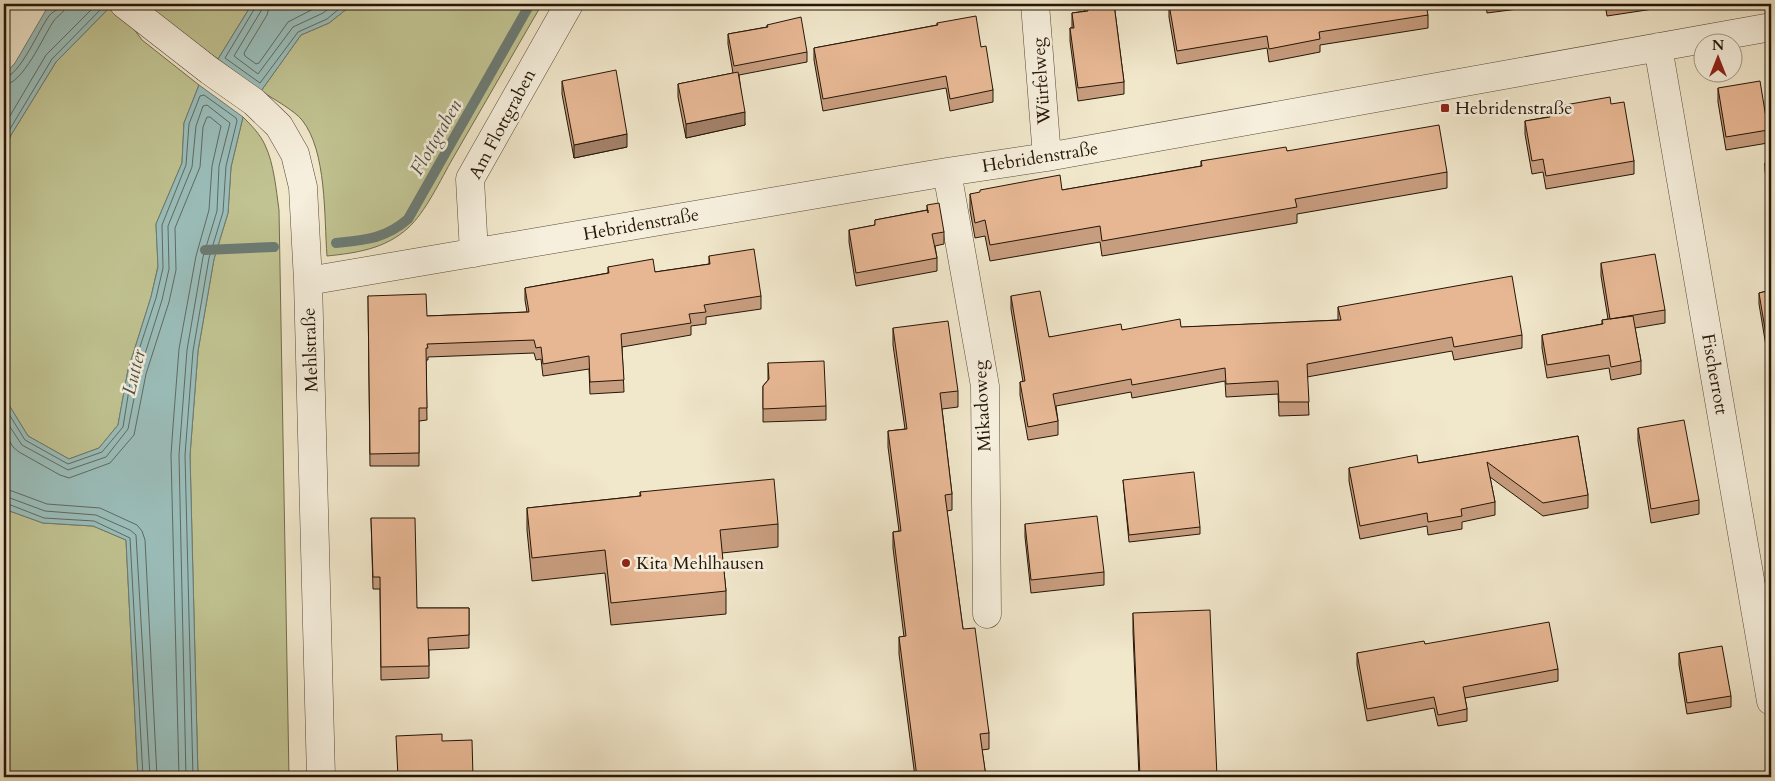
<svg xmlns="http://www.w3.org/2000/svg" width="1775" height="781" viewBox="0 0 1775 781" font-family="Cardo,serif">
<rect width="100%" height="100%" fill="#f1e7cb"/>
<filter id="stains"><feTurbulence type="fractalNoise" baseFrequency=".004" numOctaves="4"/><feColorMatrix values="0 0 0 0 .2 0 0 0 0 .09 0 0 0 0 .02 0 0 0 .5 -.17"/></filter>
<radialGradient id="worn" r=".72"><stop offset=".6" stop-color="#630" stop-opacity="0"/><stop offset="1" stop-color="#630" stop-opacity=".3"/></radialGradient>
<path fill="#c1c392" stroke="#736c4c" d="M140 4H252L218 59Z
M353 4H542C512 55 483 107 453 158 441 179 425 213 408 228 385 249 356 253 327 256 324 217 327 151 302 120 295 111 272 98 261 91L301 35 329 23Z
M112 5 122 13 142 40 199 85 184 123 182 163 156 224 158 266 151 297 128 370 118 425 99 448 69 459 28 436 4 397V151L11 135 56 62Z
M243 117C251 125 260 134 265 145 274 164 276 189 279 210L289 777H198L190 455 198 351 214 259 228 213 231 167Z
M4 509 43 523 93 526 126 540 138 777H4Z"/>
<path fill="#9bbfbc" stroke="#6c7b74" d="M58 4H109L112 5 56 62 11 135 4 151V75L15 63 46 10Z
M252 4H353L329 23 301 35 261 91 218 59Z
M199 85 243 117 231 167 228 213 214 259 198 351 190 455 198 777H138L126 540 93 526 43 523 4 509V397L28 436 69 459 99 448 118 425 128 370 151 297 158 267 156 224 182 163 184 123Z"/>
<g fill="none" stroke-linecap="round" stroke-linejoin="round">
<path stroke="#606a62" stroke-width="1" d="M256 4 255 8 225 58 260 83 298 32 327 19 345 4
M262 4 261 11 234 56 258 74 293 27 323 13 335 4
M270 4 267 15 244 53 245 56 256 64 259 63 288 22 323 4
M4 78C20 76 39 29 49 16 51 13 55 11 58 9L59 4
M4 85C23 84 43 37 53 22 58 14 65 14 66 4
M4 126 46 55 97 4
M4 139 52 59 106 4
M4 406 25 440 68 464 102 452 123 427 132 371 156 298 163 268 162 225 186 165 189 124 200 96 204 95 236 118 237 121 226 166 223 212 209 258 193 351 185 455 193 777
M4 418 22 445 68 470 106 457 128 429 139 373 162 300 169 269 168 226 192 167 196 126 203 106 207 105 230 123 219 166 217 211 203 257 187 350 179 455 186 777
M4 432 13 447 19 452 60 475 69 478 110 463 134 435 146 374 169 302 176 270 175 228 200 167 203 127 207 117H210L221 126 212 166 209 210 196 256 179 349 173 426 171 455 179 777
M4 490 12 491 47 504 100 508 137 525 142 531 145 540 157 777
M4 498H10L45 511 96 515 130 530 136 535 150 777
M4 504H8L44 518 94 521 130 538 143 777"/>
<path stroke="#6c7b74" stroke-width="10" d="M336 243C365 240 385 239 408 219L530 4
M205 250 274 247"/>
<defs>
<path id="minor" d="M124 4 210 71 254 102 279 126 295 154 303 187 308 281 321 777
M1035 4 1047 157
M1658 47 1771 701
M947 172 985 386 987 614
M474 253 470 179 569 4
M308 281 947 172 1047 157 1771 27"/>
</defs>
<use href="#minor" stroke="#584a38" stroke-width="29"/>
<use href="#minor" stroke="#f6efdd" stroke-width="28"/>
</g>
<path fill="#c79d7f" stroke="#251607" d="M1052 4H1076L1052 6Z
M1083 4H1114L1124 82V94L1078 101 1070 41V28H1072V13L1085 11Z
M1169 4 1428 15V28L1320 45V52L1269 62 1267 48 1177 64 1169 17Z
M1486 4H1533V7L1487 13Z
M1605 4H1653V9L1607 16Z
M937 23 981 47 993 90V102L950 111 946 88 823 111 814 60V48L937 25Z
M767 25 807 52V62L739 75 745 125 686 138 678 97V84L733 73 728 44V34L767 27Z
M562 81 627 147 574 158 562 94Z
M1718 88 1768 130V143L1726 150 1718 102Z
M1611 104 1634 161V174L1546 189 1543 172 1532 174 1525 134V121L1548 117V108Z
M1287 151 1447 172V188L1297 214V223L1102 256 1100 242 990 261 985 236 975 238 970 210V194L1062 190 1201 166V161Z
M1771 162V207H1770L1765 170V163Z
M927 205 944 232V244L935 246 937 258V271L856 286 849 242V230L875 225V220L927 210Z
M709 256 761 296V309L706 317V324L691 326V335L622 347 624 392 590 394 589 369 543 376 541 359 536 360 534 353 428 357V360H426L427 420 419 421V466H370L368 296 427 316 527 312 525 300V288L608 273V267L655 272 709 264Z
M1601 263 1665 310V323L1635 328 1641 361V374L1611 380 1609 368 1547 378 1542 348V335L1602 324V320L1608 319 1601 276Z
M1771 290V376L1759 304V293Z
M1011 296 1049 337 1122 330 1338 320V307L1522 335V348L1454 360 1452 351 1307 377 1309 415 1279 416 1278 394 1226 397 1225 381 1132 398 1131 392 1056 406 1058 421V435L1028 440 1020 395V382H1023L1011 309Z
M893 328 958 391V407L942 409 952 494V510L947 511 963 629 989 733V749L982 750 986 777H915L899 654V637H904L893 548V532L899 531 888 447V431L905 429 893 345Z
M768 363 826 406V420L763 422V386L768 380Z
M1638 428 1699 500V514L1651 523 1638 441Z
M1578 436 1588 495V508L1543 516 1490 477 1495 502V515L1462 522V529L1428 535 1427 526 1360 539 1349 481V468L1418 463Z
M1123 480 1200 527V534L1129 542Z
M640 492 778 524V547L722 553 726 591V614L611 625 605 573 532 581 527 530V508L640 496Z
M371 518 417 608H469V648L429 650V678L381 680 380 589H373Z
M1025 524 1104 572V585L1031 593 1025 537Z
M1133 613 1217 777H1139L1133 632Z
M1425 644 1558 669V681L1465 698 1467 709V721L1438 726 1434 708 1367 721 1357 665V653Z
M1679 653 1731 696V707L1687 714 1679 665Z"/>
<path fill="#a28068" stroke="#251607" d="M745 112V125L686 138V124Z
M627 134V147L574 158V145Z"/>
<path fill="#e7b794" stroke="#251607" d="M1086 4H1114L1124 82 1078 88 1070 28H1074L1072 13 1088 11Z
M1169 4H1426L1428 15 1319 32 1320 39 1269 49 1267 36 1177 51Z
M976 16 981 47 986 46 993 90 950 99 946 76 823 99 814 48 938 25 937 23Z
M801 17 807 52 734 66 728 34 768 27 767 25Z
M616 70 627 134 574 145 562 81Z
M738 72 745 112 686 124 678 84Z
M1760 81 1768 130 1726 137 1718 88Z
M1610 97 1611 104 1624 102 1634 161 1546 176 1543 159 1532 161 1525 121 1550 117 1548 108Z
M1439 125 1447 172 1295 199 1297 207 1102 241 1100 226 990 245 985 220 975 223 970 194 980 192V190L1060 175 1062 190 1202 166 1201 161 1286 147 1287 151Z
M1771 162V200H1770L1765 163Z
M939 203 944 232 932 234 937 258 856 273 849 230 875 225V220L928 210V213L927 205Z
M754 249 761 296 704 305 706 312 689 314 691 323 621 334 624 380 590 382 589 356 543 364 541 347 536 348 534 340 427 344 428 348H426L427 408H419V453L370 454 368 296 426 294 427 316 529 312 525 288 609 273 608 267 653 259 655 272 710 264 709 256Z
M1655 254 1665 310 1610 319 1601 263Z
M1512 276 1522 335 1454 347 1452 337 1307 364 1309 402H1279L1278 381 1226 384 1225 368 1132 385 1131 379 1053 394 1058 421 1028 427 1020 382 1025 381 1011 296 1040 291 1049 337 1121 324 1122 330 1180 319 1181 327 1341 320 1338 307Z
M1771 290V365L1759 293Z
M1633 316 1641 361 1611 367 1609 355 1547 365 1542 335 1603 324 1602 320Z
M948 321 958 391 940 393 952 494 945 495 963 629 975 628 989 733 980 734 986 777H917L899 637 906 636 893 532 901 531 888 431 907 429 893 328Z
M824 361 826 406 763 409V386L769 379 768 363Z
M1684 420 1699 500 1651 509 1638 428Z
M1578 436 1588 495 1543 503 1487 462 1495 502 1461 509 1462 516 1428 522 1427 513 1360 526 1349 468 1417 455 1418 463Z
M1194 472 1200 527 1129 535 1123 480Z
M774 479 778 524 720 530 726 591 611 603 605 550 532 558 527 508 641 496 640 492Z
M1097 516 1104 572 1031 580 1025 524Z
M371 518H415L417 608H469V635L428 638 429 666 381 667 380 577H373Z
M1210 610 1217 777H1140L1133 613Z
M1549 622 1558 669 1463 687 1467 709 1438 715 1434 697 1367 709 1357 653 1424 641 1425 644Z
M1722 646 1731 696 1687 703 1679 653Z
M442 734V741L472 740 473 777H398L396 736Z"/>
<g fill="#8f2418" stroke="#f6efdd" stroke-width="2">
<rect x="1440" y="103" width="10" height="10" rx="2.5"/>
<circle cx="626" cy="563" r="5"/>
</g>
<g text-anchor="middle" stroke-width="5" stroke-linejoin="round" paint-order="stroke">
<g font-size="18" fill="#251607" stroke="#f6efdd">
<text transform="translate(1041 81) rotate(-94)" y="6">Würfelweg</text>
<text transform="translate(502 124) rotate(-62)" y="6">Am Flottgraben</text>
<text transform="translate(1040 157) rotate(-9)" y="6">Hebridenstraße</text>
<text transform="translate(641 224) rotate(-10)" y="6">Hebridenstraße</text>
<text transform="translate(310 350) rotate(-92)" y="6">Mehlstraße</text>
<text transform="translate(1715 374) rotate(80)" y="6">Fischerrott</text>
<text transform="translate(982 406) rotate(-93)" y="6">Mikadoweg</text>
</g>
<g font-size="18" fill="#251607" stroke="#f6efdd" text-anchor="start">
<text x="1455" y="114">Hebridenstraße</text>
<text x="636" y="569">Kita Mehlhausen</text>
</g>
<g font-size="19" font-style="italic" fill="#4e5146" stroke="#f6efdd">
<text transform="translate(435 137) rotate(-60)" y="7">Flottgraben</text>
<text transform="translate(133 372) rotate(-76)" y="7">Lutter</text>
</g>
</g>
<rect width="1775" height="781" fill="none" stroke="#f1e7cb" stroke-width="20"/>
<rect x="5" y="5" width="1765" height="771" fill="none" stroke="#251607" stroke-width="2.5"/>
<rect x="10" y="10" width="1755" height="761" fill="none" stroke="#251607"/>
<g transform="translate(1718 58)"><circle r="24" fill="#f6efdd" stroke="#a29887"/>
<path d="M0-4L9 19L0 12L-9 19Z" fill="#8f2418"/>
<text y="-8" font-size="14" font-weight="bold" text-anchor="middle" fill="#251607">N</text>
</g>
<rect width="100%" height="100%" filter="url(#stains)"/>
<rect width="100%" height="100%" fill="url(#worn)"/>
</svg>
